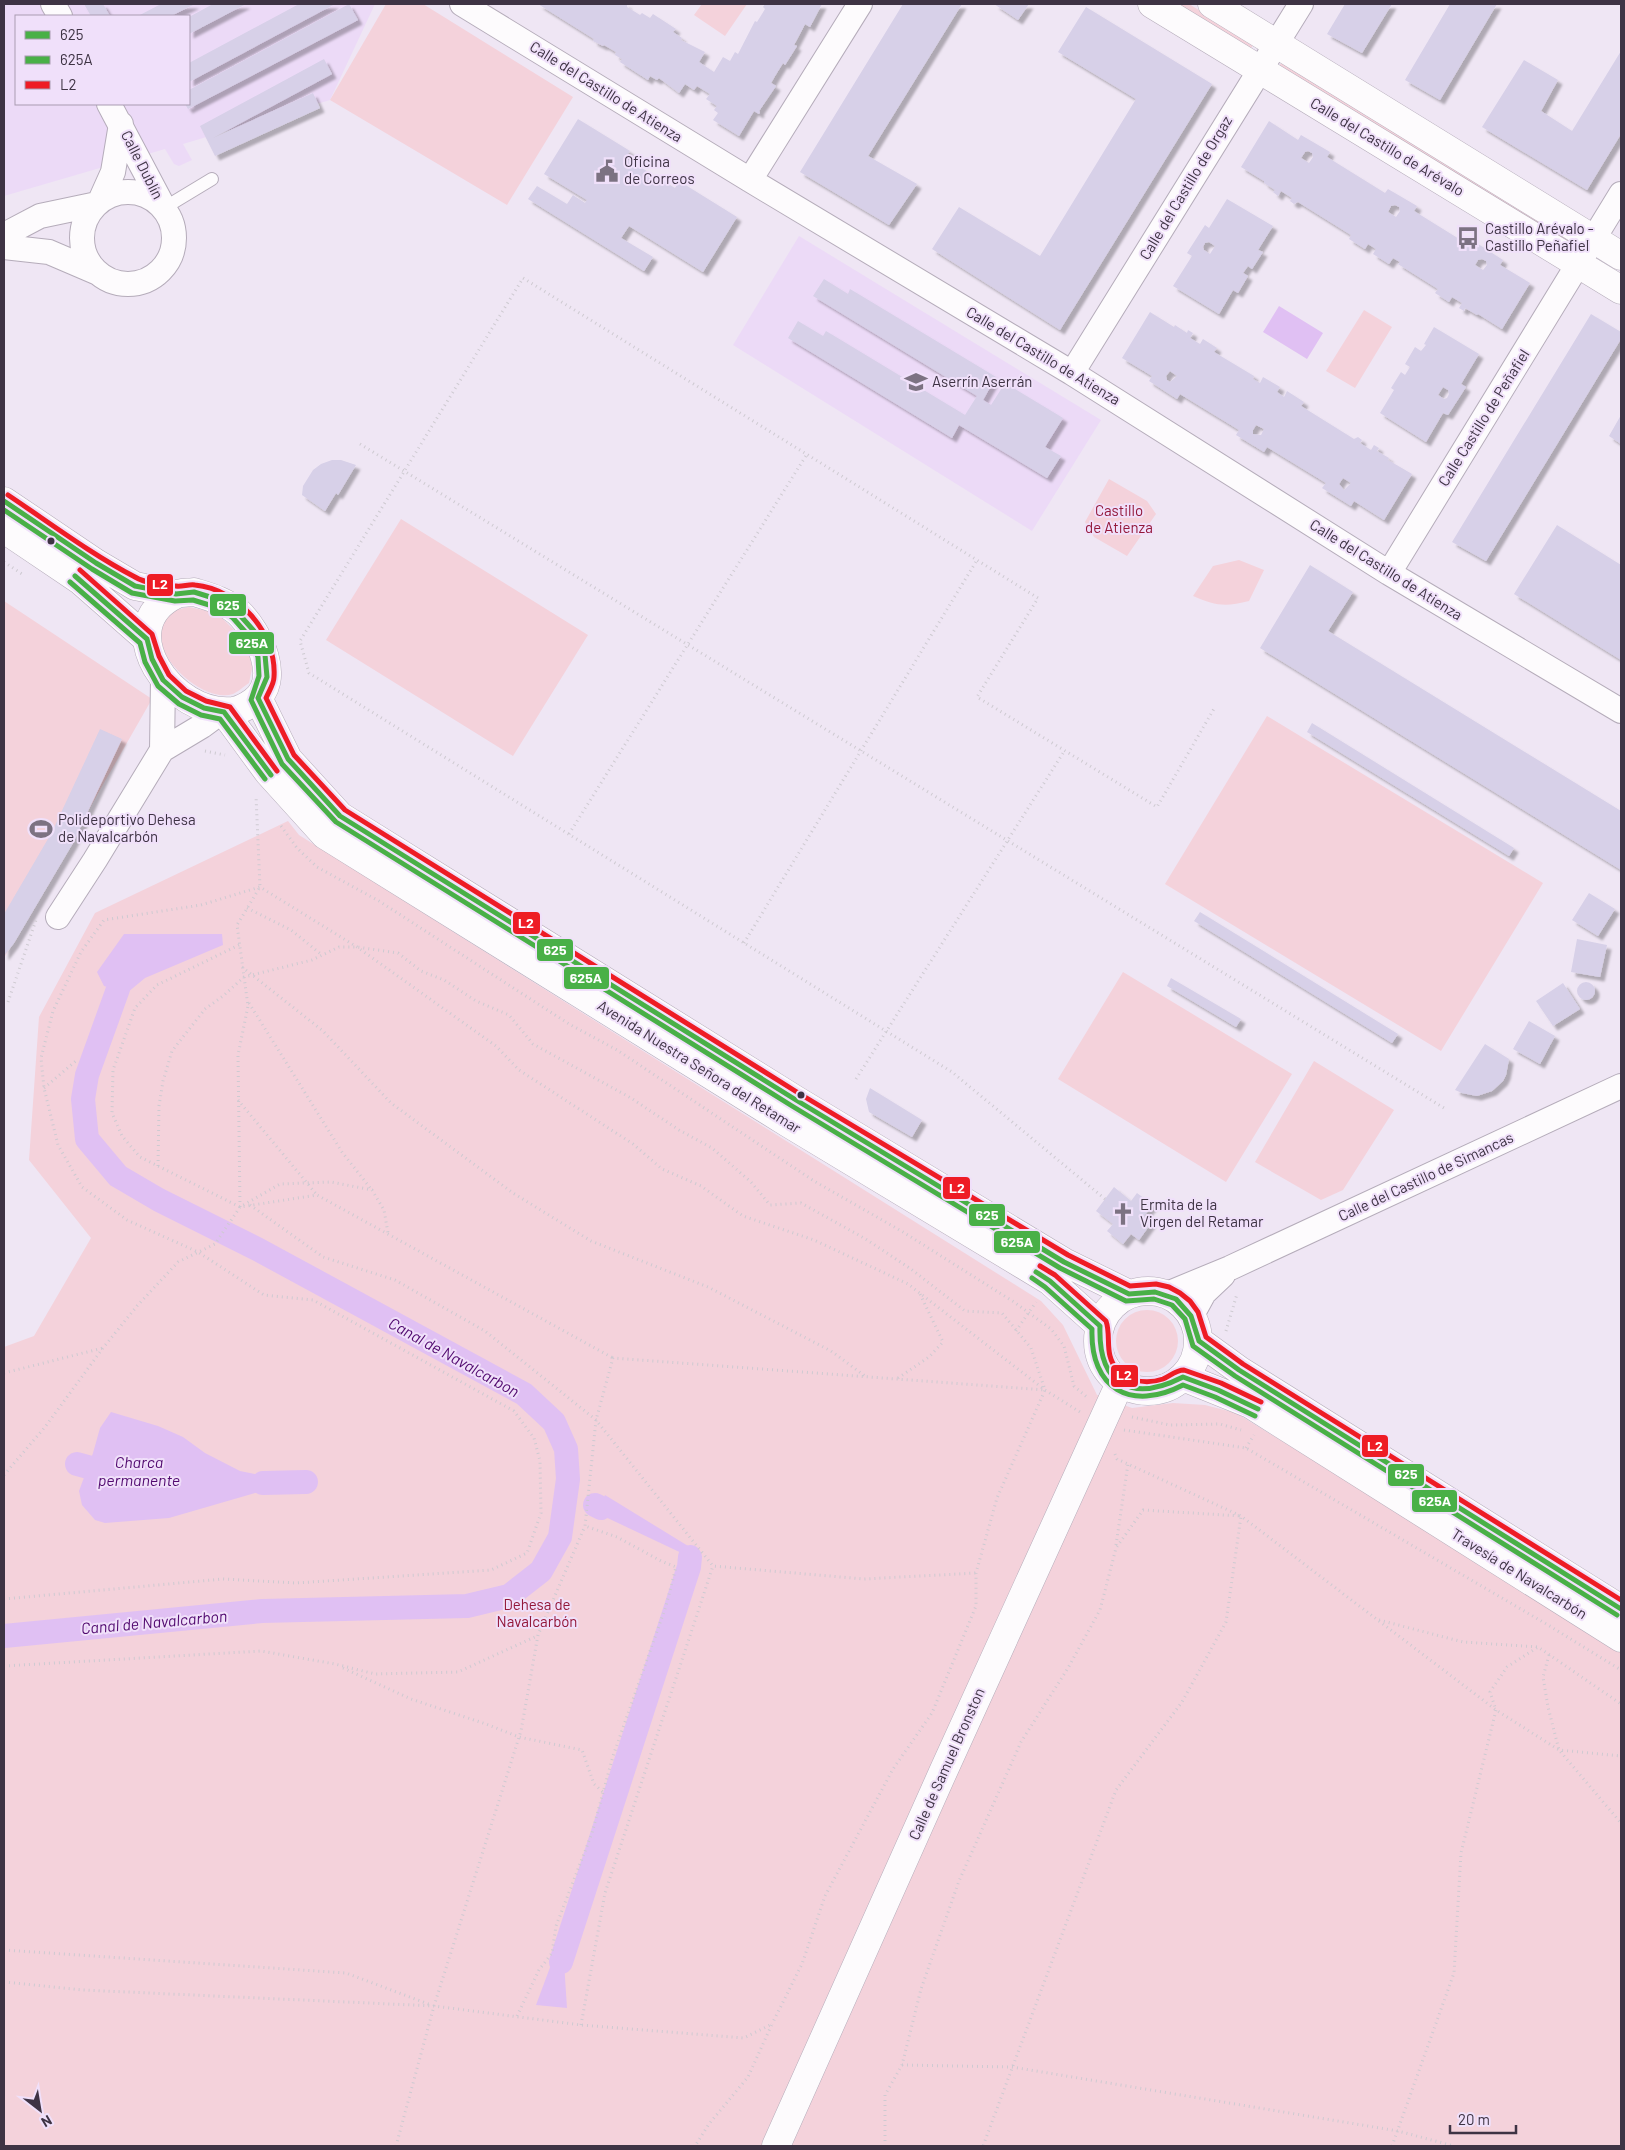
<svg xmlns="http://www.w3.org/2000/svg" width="1625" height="2150" viewBox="0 0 1625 2150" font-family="Barlow,sans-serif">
<defs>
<filter id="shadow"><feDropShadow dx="4.5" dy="4.5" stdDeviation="1" flood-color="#0004"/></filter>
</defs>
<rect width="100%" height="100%" fill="#efe6f4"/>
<path fill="#ecdaf7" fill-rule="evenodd" d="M4 4H375L330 100 183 144 192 160 179 166 174 164 165 149 4 196ZM16 16H189V104H16Z
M799 236 1101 420 1032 531 733 345Z"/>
<path fill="#f4d2db" d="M386 4H423L573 97 507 205 330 100Z
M702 4H747L725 36 694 15Z
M1172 4H1189L1254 44 1249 51Z
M1283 60 1571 237 1566 245 1278 68Z
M1364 310 1392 327 1355 388 1326 371Z
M1109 479 1147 501 1156 514 1127 556 1094 537 1085 522Z
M401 519 588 635 513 756 326 640Z
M1239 560 1264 570 1249 601C1226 607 1215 606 1193 596L1213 566Z
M4 601 152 699 4 958Z
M189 607 217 613 243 639 254 659 249 683C244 686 238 692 233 694 197 705 131 636 174 611 178 609 184 608 189 607Z
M1267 716 1543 883 1441 1051 1165 884Z
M288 821 299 835 1041 1301 1063 1325 1097 1395 1132 1408 1173 1403 1205 1405 1236 1413 1621 1647V2146H4V1347L34 1336 91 1238 29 1160 39 1017 95 913Z
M1123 972 1292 1074 1226 1182 1058 1079Z
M1314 1061 1394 1110 1343 1190 1321 1200 1255 1162Z
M1116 1341a31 31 0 1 1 62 0a31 31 0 1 1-62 0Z"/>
<path fill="#e0c0f3" d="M1279 306 1323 333 1307 359 1263 332Z
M124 934H222L223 945 145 978 127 993 104 986 97 972Z
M111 1412 158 1426 183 1437 205 1453 240 1471 264 1476 262 1491 169 1518 105 1523 95 1520 82 1505 79 1491 93 1453 100 1428Z
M605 1495 693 1549 690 1557 599 1514Z
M552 1962H564L567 2008 536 2005Z"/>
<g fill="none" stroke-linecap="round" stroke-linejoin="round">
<path stroke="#e0c0f3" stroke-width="24" d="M77 1464 88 1467
M263 1483 306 1482
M595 1505 601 1508
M4 1636 262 1611 467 1606 509 1596 541 1571 560 1537 568 1479 566 1449 554 1422 524 1394 259 1250 159 1200 118 1176 87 1139 83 1099 87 1075 118 989
M561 1962 689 1567 690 1557"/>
</g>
<path fill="#d7d0e8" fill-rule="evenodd" filter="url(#shadow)" d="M84 4H103L110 16H91Z
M161 4H195L171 16H138Z
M213 4H246L189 34V17Z
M299 4H335L189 82V63Z
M349 4 358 20 188 109 185 104H189V90Z
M538 4H627V7L640 15 642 13 650 18 653 14 676 29 673 32 682 38 681 40 705 52 699 62 714 72 723 57 730 61 735 52 738 54 755 21 757 22 765 9 763 7 765 4H822L810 27 805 24 802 30 794 45 797 46 785 65 783 63 775 76 771 83 776 86 759 111 760 112 759 114 754 111 739 136 713 120 718 113 714 110 717 106 706 99 710 94 697 86 694 90 685 84 679 93 659 78 657 80 650 76 648 80 620 62 622 59 615 55 616 52 604 45 603 46 593 41 594 39Z
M903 4H962L868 156 917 184 889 225 800 172Z
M994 4H1029L1018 20Z
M1345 4H1392L1362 53 1327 34Z
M1450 4H1497L1440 100 1405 80Z
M1086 7 1212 84 1060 330 932 249 959 207 1040 256 1136 99 1058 52Z
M1621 51V134L1587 190 1482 127 1524 60 1558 80 1541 111 1572 131Z
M324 59 332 74 213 138 313 93 320 108 215 156 200 126Z
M578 119 630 151 625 158 675 188 679 181 737 217 703 272 629 226 621 238 653 257 644 271 528 199 537 186 567 204 573 195 585 203 587 200 544 174Z
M1269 121 1298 140 1301 135 1330 152 1327 157 1385 193 1388 189 1417 206 1414 211 1472 247 1475 242 1503 260 1500 265 1530 283 1502 329 1478 314 1477 315 1465 308 1464 311 1459 308 1462 303 1452 297 1449 302 1435 293 1438 289 1398 264 1400 262 1393 258 1389 264 1373 254 1376 249 1368 244 1365 249 1349 239 1351 235 1298 202 1294 204 1290 201 1292 198 1281 191 1278 196 1273 192 1275 190 1264 183V181L1241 167ZM1308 151 1312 153 1313 157 1309 163 1301 158 1305 152ZM1395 205 1399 207 1400 211 1396 217 1388 212 1391 206ZM1482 259 1486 261 1487 265 1483 270 1475 265 1478 260Z
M1227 199 1273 226 1258 250 1263 252 1252 269 1248 266 1243 273 1248 276 1238 293 1233 290 1219 314 1173 286 1192 256 1187 253 1205 225 1209 228ZM1209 242 1215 246 1210 254 1204 250 1203 247 1205 243Z
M824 279 848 294 850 289 996 377 983 400 991 405 1005 383 1063 418 1045 447 1061 456 1047 478 959 425 952 438 788 338 798 321 823 336 826 331 965 415 977 396 813 296Z
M1150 312 1174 327 1175 325 1187 333 1188 330 1193 333 1190 338 1200 344 1203 339 1217 348 1214 352 1254 376 1253 379 1260 383 1263 377 1280 387 1277 392 1284 397 1287 391 1304 402 1301 406 1354 439 1358 437 1362 440 1360 443 1371 450 1374 445 1379 448 1377 451 1389 458 1388 460 1412 474 1384 520 1354 501 1351 506 1322 488 1326 483 1267 447 1264 452 1236 435 1239 430 1180 394 1177 399 1149 381 1152 376 1122 358ZM1170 371 1177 376 1170 382 1167 380 1166 376ZM1256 425 1264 429 1261 435 1253 434V430ZM1343 478 1351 483 1344 490 1339 484Z
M1591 314 1621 332V339L1486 561 1452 542Z
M1434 327 1479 354 1461 384 1466 387 1448 415 1443 413 1426 442 1380 413 1394 390 1391 388 1401 372 1405 375 1410 367 1405 364 1415 347 1421 351 1426 345 1424 344ZM1443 387 1448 390 1449 394 1447 398 1444 399 1438 395Z
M1621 415V444L1609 436Z
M332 460H341L356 465 338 495 336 493 325 511 302 495 303 486 313 470 321 464Z
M1557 525 1621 565V660L1514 594Z
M1310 565 1353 592 1328 631 1621 811V870L1260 648Z
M1312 723 1514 848 1509 856 1307 732Z
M100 729 122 739 73 843 14 943 4 956V914L52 832Z
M1589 893 1615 909 1598 936 1572 920Z
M1200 912 1398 1034 1392 1043 1194 921Z
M1577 939 1607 945 1600 977 1571 972Z
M1171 978 1241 1019 1236 1027 1167 986Z
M1577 991a9 9 0 1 1 18 0a9 9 0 1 1-18 0Z
M1563 983 1580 1009 1553 1026 1536 1001Z
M1529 1021 1555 1036 1540 1064 1513 1049Z
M1485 1044 1509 1059 1506 1075 1503 1081 1492 1091 1477 1096 1462 1093 1455 1090Z
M870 1088 922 1120 912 1137 869 1112 866 1099Z
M1114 1187 1131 1201 1137 1193 1153 1205 1144 1216 1152 1222 1139 1240 1131 1234 1123 1244 1107 1231 1113 1224 1096 1211Z"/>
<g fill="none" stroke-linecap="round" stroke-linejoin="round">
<defs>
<path id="service" d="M164 208 212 179"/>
<path id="minor" d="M53 4 60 16
M462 4 750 180 1072 373 1389 573 1621 711
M109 104 163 206
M750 180 860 4
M82 238a46 46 0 1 1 92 0a46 46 0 1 1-92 0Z
M100 201 113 172 121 124
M4 235 40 216 97 204
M4 247 49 252 98 273
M1072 373 1301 4
M1389 573 1621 194
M162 750 163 680
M58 917 95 860 162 750 202 726 221 712
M1167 1294 1230 1268 1621 1086
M1192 1315 1204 1293 1223 1275"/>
<path id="tertiary" d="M1152 4 1621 290
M1212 4 1621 256
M4 501 96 563 135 586 176 594
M4 529 81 581 147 639
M194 592C210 597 225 601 238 612 259 632 283 681 253 702 246 707 241 710 233 711 171 717 110 627 175 595 180 592 188 593 194 592Z
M258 698 288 759 340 816 796 1100 1064 1262 1129 1294
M224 712 268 772 325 835 788 1123 1050 1281 1100 1326
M1098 1341a50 50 0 1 1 100 0a50 50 0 1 1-100 0Z
M1199 1341 1239 1370 1621 1609
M1183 1377 1250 1404 1621 1638
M776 2146 943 1772 1120 1383"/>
</defs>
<use href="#service" stroke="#b5acba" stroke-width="14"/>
<use href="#minor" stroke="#b5acba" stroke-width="26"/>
<use href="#tertiary" stroke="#b5acba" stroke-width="29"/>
<path stroke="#cecad1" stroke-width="3" stroke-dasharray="1 4" stroke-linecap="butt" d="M360 444 1444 1108
M4 562 22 574
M205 751 225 755
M281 826 297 848 317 867 379 901 569 1024 617 1050 814 1181 903 1232 1014 1302 1051 1329 1064 1346 1074 1386 1088 1398
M569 834 807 454
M247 908 291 930 322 955
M744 943 977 560
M239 945 157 985 135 1008 113 1070 112 1113 122 1136 140 1157 240 1207 317 1195 613 1358
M242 967 323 1031 391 1103 513 1193 591 1241 708 1287 831 1351 865 1376
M8 1002 36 920
M249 1003 342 1152 371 1189
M856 1079 1065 750
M44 1088 77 1060
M238 1100 317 1195
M158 1166 159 1106 163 1081 172 1051 205 1009 223 996 244 977 312 960 339 947H357L398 953 421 971 444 980 476 1001 509 1015 533 1044 631 1098 679 1130 712 1148 751 1182 770 1205 801 1203 864 1238 911 1269 965 1311 1002 1313 1031 1348 1045 1390 997 1498 976 1573V1606L932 1713 893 1769 825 1896 802 1964 772 2024
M1105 1199 952 1072 309 673 300 641 523 278 1038 598 977 697 1157 807 1215 707
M250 1205 323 1257 395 1280 485 1331 596 1420 713 1566 864 1579 976 1573
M240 1207 238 1055 248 1006 237 925 260 887 256 796
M1016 1331 1036 1302
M1226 1331 1237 1294
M4 1373 103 1348
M898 1378 929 1357 943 1342 920 1294
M1132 1417 1170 1425 1220 1424 1241 1430
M1124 1430 1246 1448 1548 1625 1621 1670
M1246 1448 1254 1435
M1115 1454 1117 1459 1241 1516 1496 1710 1559 1750 1621 1756
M4 1475 45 1427 103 1348 137 1306 178 1262 215 1244 240 1207 280 1184 331 1182 372 1190 384 1210 388 1233
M1116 1545 1128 1464
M4 1599 223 1579 296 1583 491 1570 527 1553 541 1513 540 1461 534 1438 514 1411 313 1300 264 1295 198 1252 127 1220 82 1187 58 1145 44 1088 41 1058 53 1011 81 952 104 920 201 905 260 887 357 947 496 1046 519 1070 633 1144 662 1169 701 1186 743 1216 814 1240 908 1284 1045 1390 1080 1412
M1379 1620 1463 1642 1538 1647 1621 1704
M1549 1655 1543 1677 1548 1707 1559 1750 1621 1823
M4 1666 261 1651 335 1664 375 1674 458 1672 537 1636
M343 1668 411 1699 486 1724 519 1737 582 1750 594 1784 604 1793
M4 1950 346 1973 431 2005
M4 1982 83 1990 434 2006 581 2025 744 2038 772 2024 748 2077 709 2124 695 2146
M517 2016 539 1970 552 1953 556 1926 592 1833 613 1756 666 1606 676 1567 661 1561 617 1537 585 1526
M581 2025 605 1893 713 1566
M902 2065 1012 2067 1398 2131 1454 2146
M396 2146 434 2006 521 1731 538 1635 585 1526 596 1420 613 1358 1045 1390
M885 2146V2095L902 2065 921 1989 959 1881 1021 1742 1068 1668 1100 1610 1116 1548 1143 1510 1241 1516 1226 1622 1182 1702 1116 1790 983 2146
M1392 2146 1454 1973 1461 1853 1496 1710 1490 1692 1507 1667 1538 1647"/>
<use href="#service" stroke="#fdfbfd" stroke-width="12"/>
<use href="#minor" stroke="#fdfbfd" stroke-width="24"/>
<use href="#tertiary" stroke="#fdfbfd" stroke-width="28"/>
<defs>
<path id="bus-1" d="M4 501 96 563 135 586 176 594 194 592 223 601 238 613 254 631 265 655 267 677 258 698 288 759 340 816 796 1100 1064 1262 1129 1294 1155 1292 1176 1299 1191 1316 1199 1341 1239 1370 1621 1609
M75 576 147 639 152 659 163 680 182 697 204 708 224 712 271 775
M1036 1272 1050 1281 1100 1326C1098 1385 1132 1403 1183 1377L1218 1390 1258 1409"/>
<path id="bus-2" d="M4 510 92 569 132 593 175 601 193 600 219 608 233 618 248 635 258 657 259 676 251 700 282 764 336 822 792 1106 1060 1268 1126 1301 1154 1299 1172 1305 1185 1319 1193 1346 1235 1376 1617 1615
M70 582 140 643 145 662 158 686 179 704 201 715 220 719 265 779
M1032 1278 1045 1287 1092 1329C1090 1389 1131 1412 1183 1385L1215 1397 1255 1416"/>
<path id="bus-3" d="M8 495C50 523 91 554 135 577 145 583 164 586 176 586 182 587 189 584 195 585 238 589 277 633 274 677 274 684 269 691 266 698L294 755 345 810 800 1094 1068 1255 1130 1286 1156 1284 1169 1287 1180 1293 1190 1301 1198 1312 1206 1337 1243 1364 1621 1600
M80 570 152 634 159 656 169 675 186 691 206 701 230 707 277 771
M1040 1266 1055 1275 1106 1321C1110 1332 1107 1345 1110 1356 1116 1379 1142 1386 1163 1379 1170 1376 1176 1370 1184 1370L1221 1383 1261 1402"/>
</defs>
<use href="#bus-1" stroke="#f0e0fa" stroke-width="9"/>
<use href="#bus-2" stroke="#f0e0fa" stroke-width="9"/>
<use href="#bus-3" stroke="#f0e0fa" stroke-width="9"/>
<use href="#bus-1" stroke="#49b047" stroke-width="5"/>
<use href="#bus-2" stroke="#49b047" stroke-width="5"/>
<use href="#bus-3" stroke="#ee1c25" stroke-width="5"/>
</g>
<defs>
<symbol id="civic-bare" viewBox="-9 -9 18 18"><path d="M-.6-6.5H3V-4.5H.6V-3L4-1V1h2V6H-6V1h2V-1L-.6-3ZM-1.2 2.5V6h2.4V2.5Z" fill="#7c7282" stroke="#f0e0fa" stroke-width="2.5" paint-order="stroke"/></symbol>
<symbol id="bus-bare" viewBox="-9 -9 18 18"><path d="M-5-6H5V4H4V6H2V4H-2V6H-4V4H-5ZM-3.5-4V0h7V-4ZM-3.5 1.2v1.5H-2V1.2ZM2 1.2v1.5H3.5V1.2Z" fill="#7c7282" stroke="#f0e0fa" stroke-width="2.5" paint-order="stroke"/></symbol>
<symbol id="school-bare" viewBox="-9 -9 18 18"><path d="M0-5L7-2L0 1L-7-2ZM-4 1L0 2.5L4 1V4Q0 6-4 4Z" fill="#7c7282" stroke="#f0e0fa" stroke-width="2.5" paint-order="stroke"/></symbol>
<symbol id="stadium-bare" viewBox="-9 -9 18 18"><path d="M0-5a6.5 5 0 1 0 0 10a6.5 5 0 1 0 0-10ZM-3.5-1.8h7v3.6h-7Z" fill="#7c7282" stroke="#f0e0fa" stroke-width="2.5" paint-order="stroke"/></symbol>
<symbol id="church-bare" viewBox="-9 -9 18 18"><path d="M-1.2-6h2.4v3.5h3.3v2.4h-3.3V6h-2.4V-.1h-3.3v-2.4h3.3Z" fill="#7c7282" stroke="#f0e0fa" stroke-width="2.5" paint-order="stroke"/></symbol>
</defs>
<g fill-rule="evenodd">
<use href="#civic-bare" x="591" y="155" width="32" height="32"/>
<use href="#bus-bare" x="1452" y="222" width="32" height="32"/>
<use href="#school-bare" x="900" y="366" width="32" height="32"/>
<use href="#stadium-bare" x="25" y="813" width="32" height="32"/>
<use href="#church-bare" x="1107" y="1198" width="32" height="32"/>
</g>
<g fill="#3e3344" stroke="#f0e0fa" stroke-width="2">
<circle cx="51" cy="541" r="4.5"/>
<circle cx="801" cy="1095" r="4.5"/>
</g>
<g text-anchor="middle" stroke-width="4" stroke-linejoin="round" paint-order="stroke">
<g font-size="15" fill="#3e3344" stroke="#f0e0fa">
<text transform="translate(606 92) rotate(32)" y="5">Calle del Castillo de Atienza</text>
<text transform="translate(1387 147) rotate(31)" y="5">Calle del Castillo de Arévalo</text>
<text transform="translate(142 165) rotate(63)" y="5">Calle Dublín</text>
<text transform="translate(1186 188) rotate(-59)" y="5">Calle del Castillo de Orgaz</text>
<text transform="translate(1043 356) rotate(31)" y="5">Calle del Castillo de Atienza</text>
<text transform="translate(1484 418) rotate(-58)" y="5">Calle Castillo de Peñafiel</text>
<text transform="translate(1386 570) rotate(32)" y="5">Calle del Castillo de Atienza</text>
<text transform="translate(699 1067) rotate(32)" y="5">Avenida Nuestra Señora del Retamar</text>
<text transform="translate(1426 1177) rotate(-25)" y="5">Calle del Castillo de Simancas</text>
<text transform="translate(1519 1574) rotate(32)" y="5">Travesía de Navalcarbón</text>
<text transform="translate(947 1764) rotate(-66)" y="5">Calle de Samuel Bronston</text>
</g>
<g font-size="15" fill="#3e3344" stroke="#f0e0fa" text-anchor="start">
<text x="624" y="167">Oficina<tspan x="624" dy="17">de Correos</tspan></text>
<text x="1485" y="234">Castillo Arévalo -<tspan x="1485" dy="17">Castillo Peñafiel</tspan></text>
<text x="932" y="387">Aserrín Aserrán</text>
<text x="58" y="825">Polideportivo Dehesa<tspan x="58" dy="17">de Navalcarbón</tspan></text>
<text x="1140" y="1210">Ermita de la<tspan x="1140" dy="17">Virgen del Retamar</tspan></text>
</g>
<g font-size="15" fill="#931739" stroke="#f0e0fa">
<text x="1119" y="516">Castillo<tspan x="1119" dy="17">de Atienza</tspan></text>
<text x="537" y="1610">Dehesa de<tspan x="537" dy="17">Navalcarbón</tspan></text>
</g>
<g font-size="16" font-style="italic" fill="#51096f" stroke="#f0e0fa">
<text transform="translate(454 1357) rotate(29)" y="6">Canal de Navalcarbon</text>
<text x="139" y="1468">Charca<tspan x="139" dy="18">permanente</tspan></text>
<text transform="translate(154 1622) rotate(-5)" y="6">Canal de Navalcarbon</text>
</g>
</g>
<g stroke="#f0e0fa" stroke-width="2">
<rect x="146" y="573" width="28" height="24" rx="5" fill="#ee1c25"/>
<rect x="209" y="593" width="38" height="24" rx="5" fill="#49b047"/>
<rect x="228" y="631" width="47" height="24" rx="5" fill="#49b047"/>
<rect x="512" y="911" width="29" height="24" rx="5" fill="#ee1c25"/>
<rect x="536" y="938" width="38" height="24" rx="5" fill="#49b047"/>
<rect x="563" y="966" width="47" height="24" rx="5" fill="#49b047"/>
<rect x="942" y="1176" width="29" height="24" rx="5" fill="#ee1c25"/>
<rect x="968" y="1203" width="38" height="24" rx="5" fill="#49b047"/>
<rect x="993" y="1230" width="48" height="24" rx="5" fill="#49b047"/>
<rect x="1110" y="1364" width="29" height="24" rx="5" fill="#ee1c25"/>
<rect x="1361" y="1434" width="28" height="24" rx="5" fill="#ee1c25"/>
<rect x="1387" y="1463" width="38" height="24" rx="5" fill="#49b047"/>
<rect x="1411" y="1489" width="47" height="24" rx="5" fill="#49b047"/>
</g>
<g font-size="14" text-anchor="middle" font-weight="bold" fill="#fff">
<text x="160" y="589">L2</text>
<text x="228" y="610">625</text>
<text x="252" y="648">625A</text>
<text x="526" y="928">L2</text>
<text x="555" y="955">625</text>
<text x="586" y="983">625A</text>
<text x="957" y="1193">L2</text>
<text x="987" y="1220">625</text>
<text x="1017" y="1247">625A</text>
<text x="1124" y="1380">L2</text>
<text x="1375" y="1451">L2</text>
<text x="1406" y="1479">625</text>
<text x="1435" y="1506">625A</text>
</g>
<rect width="1625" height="2150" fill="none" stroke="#3e3344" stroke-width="10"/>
<rect x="15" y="15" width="175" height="90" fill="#f0e0fa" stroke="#a99bb1"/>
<rect x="25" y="31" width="25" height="8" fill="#49b047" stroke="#a99bb1"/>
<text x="60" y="40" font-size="15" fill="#3e3344">625</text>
<rect x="25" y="56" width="25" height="8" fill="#49b047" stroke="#a99bb1"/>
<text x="60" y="65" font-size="15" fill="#3e3344">625A</text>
<rect x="25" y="81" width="25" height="8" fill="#ee1c25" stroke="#a99bb1"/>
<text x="60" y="90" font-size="15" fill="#3e3344">L2</text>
<g transform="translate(40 2110) rotate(149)" stroke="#f0e0fa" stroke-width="4" paint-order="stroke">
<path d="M0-4L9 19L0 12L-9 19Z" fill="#3e3344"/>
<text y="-8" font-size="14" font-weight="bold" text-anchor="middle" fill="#3e3344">N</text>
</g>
<path d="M1450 2125v8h66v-8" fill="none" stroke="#3e3344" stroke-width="2.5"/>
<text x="1458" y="2125" font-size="15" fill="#3e3344" stroke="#f0e0fa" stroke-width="4" paint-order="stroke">20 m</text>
</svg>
